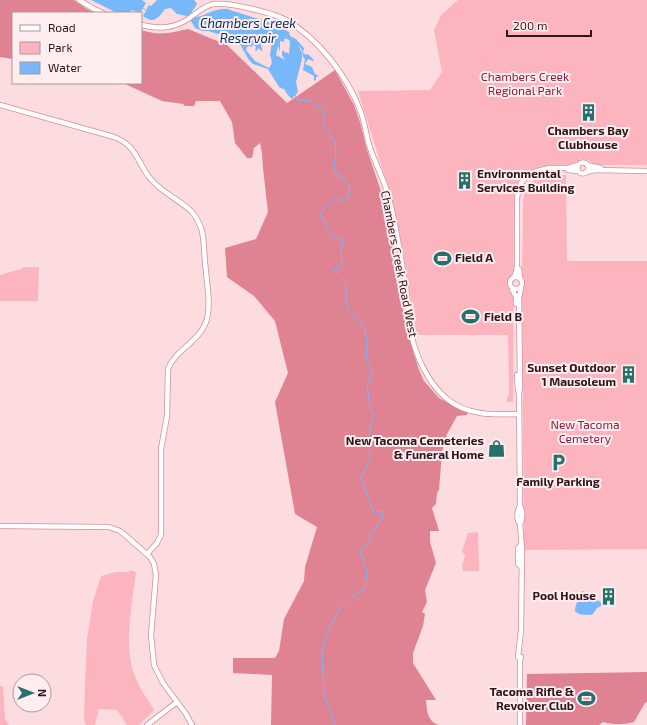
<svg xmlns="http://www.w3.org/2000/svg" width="647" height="725" viewBox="0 0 647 725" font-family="'Exo 2',sans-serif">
<rect width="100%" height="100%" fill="#fddce0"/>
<path fill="#fcb5bf" d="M458 0H647V165H596L591 163 589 160 580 159 577 164 566 167 543 166 530 170 519 179 514 195 513 402H506L509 394 508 335H416L406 267 394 206 358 91 430 90 442 72 434 30 441 15Z
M548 175H566L567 261H647V549L524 550 522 295C524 289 525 280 522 274L523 203C525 187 532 177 548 175Z
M23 267H39L38 301H0V275L21 269Z
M478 532 479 571H463L462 565 465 556 462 551 468 533Z
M129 570 136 572C132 604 122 651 137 681 141 691 149 701 154 710L139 725H127L117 710 99 709 95 725H86L84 719 85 682 87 639 93 601 101 576 116 572H129Z
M0 686H3L5 719 9 725H0Z"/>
<path fill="#df8292" d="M0 0H74L87 9 96 13H13V59L0 57Z
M188 29 227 45 287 103 335 70 354 105 360 122 367 150 384 200 396 258 406 328 419 370 424 381 439 398 459 408 468 412 467 415 457 416 447 434 442 452 439 490 437 493 436 504 432 508 439 531H430V542L436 563 425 590 427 602 422 612 425 614 423 626 413 653V663L436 700H426C427 711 427 721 439 725H271L272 675 233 673V658H275L279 651 284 619 304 581 305 567 317 527 295 514 275 402 288 373 275 321 254 296 227 277 225 248 256 239 268 212 263 168 262 153 260 143 254 148 252 158H247L235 143 232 122 220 101H196L194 106H185L183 104 162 101 123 83H141V30C160 36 169 33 188 29Z
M647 672V702L645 703 634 722C622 725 614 725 603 722L599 725H526L527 674Z"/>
<path fill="#76b8f9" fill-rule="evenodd" d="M91 0H142L146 3 140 13 132 10 129 13H117Z
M157 0H194L197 4 191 13 196 17C206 16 212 8 227 9L274 24 289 32 290 36 296 39 304 48 303 53 307 55 308 54 314 60 313 61 308 59 305 64 312 67 315 74 319 76 316 77V81L314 80V76L303 70 305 59 303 57 302 50 298 44 302 53V59L296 82 298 92 292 99 287 94 285 90 279 87 268 69 253 64 249 60 238 41 230 34H218L208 31H203L195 28 191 21 187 16 177 14 171 8 165 9C159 17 154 25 143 16L149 5 151 6ZM284 37 290 41 289 54 286 52 285 53 283 50 282 52V55L285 60 276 55 278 46 280 52V41L284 42V39H286ZM266 38 270 39 272 43 270 54 272 63 269 68 255 61 246 50 247 47 249 46 252 47 253 44 256 47 255 50 257 51 258 48 263 52 261 46Z
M582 591 585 592 590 598 595 599 604 604 597 608 592 615C585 614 581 617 575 611 575 602 581 599 582 591Z"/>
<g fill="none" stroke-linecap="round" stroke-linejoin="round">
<path stroke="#76b8f9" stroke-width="1" d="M143 8 146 10
M295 95 298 100 312 101 325 112 323 120 324 125 335 143 336 150 334 168 337 174 343 178 350 188 348 198 345 201 334 199 320 212 321 216 332 236 338 238 343 243 341 250 342 261 341 264 334 271 346 283V306L349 312 357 318 365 330 367 339 366 360 372 371 370 380 367 385 370 408 374 415 369 434 370 457 361 479 374 513 382 511 383 517 370 536 366 546 360 551 367 570 365 590 350 598 341 607 328 630 322 650 324 696 335 725"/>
<defs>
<path id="secondary" d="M79 0 94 9 103 13
M141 25C158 29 173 29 188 19 195 14 202 8 210 5 223 0 273 13 286 20 318 38 347 76 360 110 365 122 366 136 370 148 375 162 381 174 386 188 396 220 400 255 406 288 408 303 408 318 411 333 416 357 428 383 447 399 468 416 494 415 519 414
M0 105 114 137C136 145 137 161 149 177 160 192 179 199 192 212 196 217 200 224 202 231 204 240 204 251 205 261 206 279 212 306 206 322 199 342 175 350 168 369L167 416 161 449V535L157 543 147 554
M577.5 168a5.5 5.5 0 1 1 11 0a5.5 5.5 0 1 1-11 0Z
M587 165 601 168
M568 170 578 171
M586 172 595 170 647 171
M519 269 520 279
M510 283a6 6 0 1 1 12 0a6 6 0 1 1-12 0Z
M514 277 516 272 517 266V199L518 191 521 183 529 174 537 171 549 168H568L578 165
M512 289 516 297V304
M517 375 518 391
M520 506C517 511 516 519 520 524
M0 526 109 527 120 531 125 535 150 557 154 564 156 575 151 635 154 665 163 683 186 714 192 725
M520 546 518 548V564L521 567
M520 659 518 657 521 630 522 550 520 524C523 519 523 510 520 506L519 393 520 387 519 298 521 287
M147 725 177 702
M520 725V659L521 657"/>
</defs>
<use href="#secondary" stroke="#d58c97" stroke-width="6"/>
<use href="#secondary" stroke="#fff" stroke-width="4.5"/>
</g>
<defs>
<symbol id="building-bare" viewBox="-9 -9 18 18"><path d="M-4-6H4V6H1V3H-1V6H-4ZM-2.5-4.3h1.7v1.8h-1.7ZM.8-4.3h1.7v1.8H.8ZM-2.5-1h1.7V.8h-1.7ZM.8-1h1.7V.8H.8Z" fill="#27716c" stroke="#ffeef0" stroke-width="2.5" paint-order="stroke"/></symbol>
<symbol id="stadium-bare" viewBox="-9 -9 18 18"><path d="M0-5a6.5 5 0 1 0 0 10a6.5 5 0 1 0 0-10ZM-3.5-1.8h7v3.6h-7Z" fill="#27716c" stroke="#ffeef0" stroke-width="2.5" paint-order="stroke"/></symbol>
<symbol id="shop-bare" viewBox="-9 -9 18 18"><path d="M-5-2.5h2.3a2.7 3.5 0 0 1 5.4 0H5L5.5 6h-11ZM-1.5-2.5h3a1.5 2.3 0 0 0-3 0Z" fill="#27716c" stroke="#ffeef0" stroke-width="2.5" paint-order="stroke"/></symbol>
<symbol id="parking-bare" viewBox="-9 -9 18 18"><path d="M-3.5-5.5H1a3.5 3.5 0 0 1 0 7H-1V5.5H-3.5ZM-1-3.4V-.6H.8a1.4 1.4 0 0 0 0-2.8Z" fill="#27716c" stroke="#ffeef0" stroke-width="2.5" paint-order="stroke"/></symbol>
</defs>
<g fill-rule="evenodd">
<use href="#building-bare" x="576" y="100" width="25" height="25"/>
<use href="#building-bare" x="452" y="168" width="25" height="25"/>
<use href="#stadium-bare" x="430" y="246" width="25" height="25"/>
<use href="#stadium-bare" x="458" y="304" width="25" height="25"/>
<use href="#building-bare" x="616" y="362" width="25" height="25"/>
<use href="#shop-bare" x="484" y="436" width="25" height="25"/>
<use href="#parking-bare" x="546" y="450" width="25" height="25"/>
<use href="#building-bare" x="596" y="584" width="25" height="25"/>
<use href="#stadium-bare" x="574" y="686" width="25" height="25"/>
</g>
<g text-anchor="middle" stroke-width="4" stroke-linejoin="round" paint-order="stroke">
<g font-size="12" fill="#8b1d3d" stroke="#ffeef0">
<text x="525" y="81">Chambers Creek<tspan x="525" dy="14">Regional Park</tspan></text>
<text x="585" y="429">New Tacoma<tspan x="585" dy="14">Cemetery</tspan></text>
</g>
<g font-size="12" font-weight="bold" fill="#301419" stroke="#ffeef0" text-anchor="end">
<text x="588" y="135" text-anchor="middle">Chambers Bay<tspan x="588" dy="14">Clubhouse</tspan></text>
<text x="477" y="178" text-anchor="start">Environmental<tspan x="477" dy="14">Services Building</tspan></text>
<text x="455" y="262" text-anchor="start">Field A</text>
<text x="484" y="321" text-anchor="start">Field B</text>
<text x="616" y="372">Sunset Outdoor<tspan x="616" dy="14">1 Mausoleum</tspan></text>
<text x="484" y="445">New Tacoma Cemeteries<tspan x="484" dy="14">&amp; Funeral Home</tspan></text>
<text x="558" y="486" text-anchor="middle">Family Parking</text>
<text x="596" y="600">Pool House</text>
<text x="574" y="696">Tacoma Rifle &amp;<tspan x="574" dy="14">Revolver Club</tspan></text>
</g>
<g font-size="12" fill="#301419" stroke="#ffeef0">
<text transform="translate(399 264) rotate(79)" y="4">Chambers Creek Road West</text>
</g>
<g font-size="13" font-style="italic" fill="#002f57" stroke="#ffeef0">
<text x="248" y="28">Chambers Creek<tspan x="248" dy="15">Reservoir</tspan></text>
</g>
</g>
<rect x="12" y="12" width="130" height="72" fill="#ffeef0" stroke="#ac979a"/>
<rect x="20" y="25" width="20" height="6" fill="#ffffff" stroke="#ac979a"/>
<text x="48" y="32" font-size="12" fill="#301419">Road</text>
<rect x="20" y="42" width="20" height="12" fill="#fcb5bf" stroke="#ac979a"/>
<text x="48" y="52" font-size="12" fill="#301419">Park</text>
<rect x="20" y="62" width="20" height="12" fill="#76b8f9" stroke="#ac979a"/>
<text x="48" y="72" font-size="12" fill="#301419">Water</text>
<g transform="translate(32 693) rotate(90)"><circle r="19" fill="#ffeef0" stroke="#ac979a"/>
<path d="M0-3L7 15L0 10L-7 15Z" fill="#27716c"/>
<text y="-6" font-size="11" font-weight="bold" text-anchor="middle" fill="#301419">N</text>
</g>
<path d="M507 30v6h84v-6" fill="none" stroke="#301419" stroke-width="2"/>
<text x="513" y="30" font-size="12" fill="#301419" stroke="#ffeef0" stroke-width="3" paint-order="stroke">200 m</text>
</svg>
